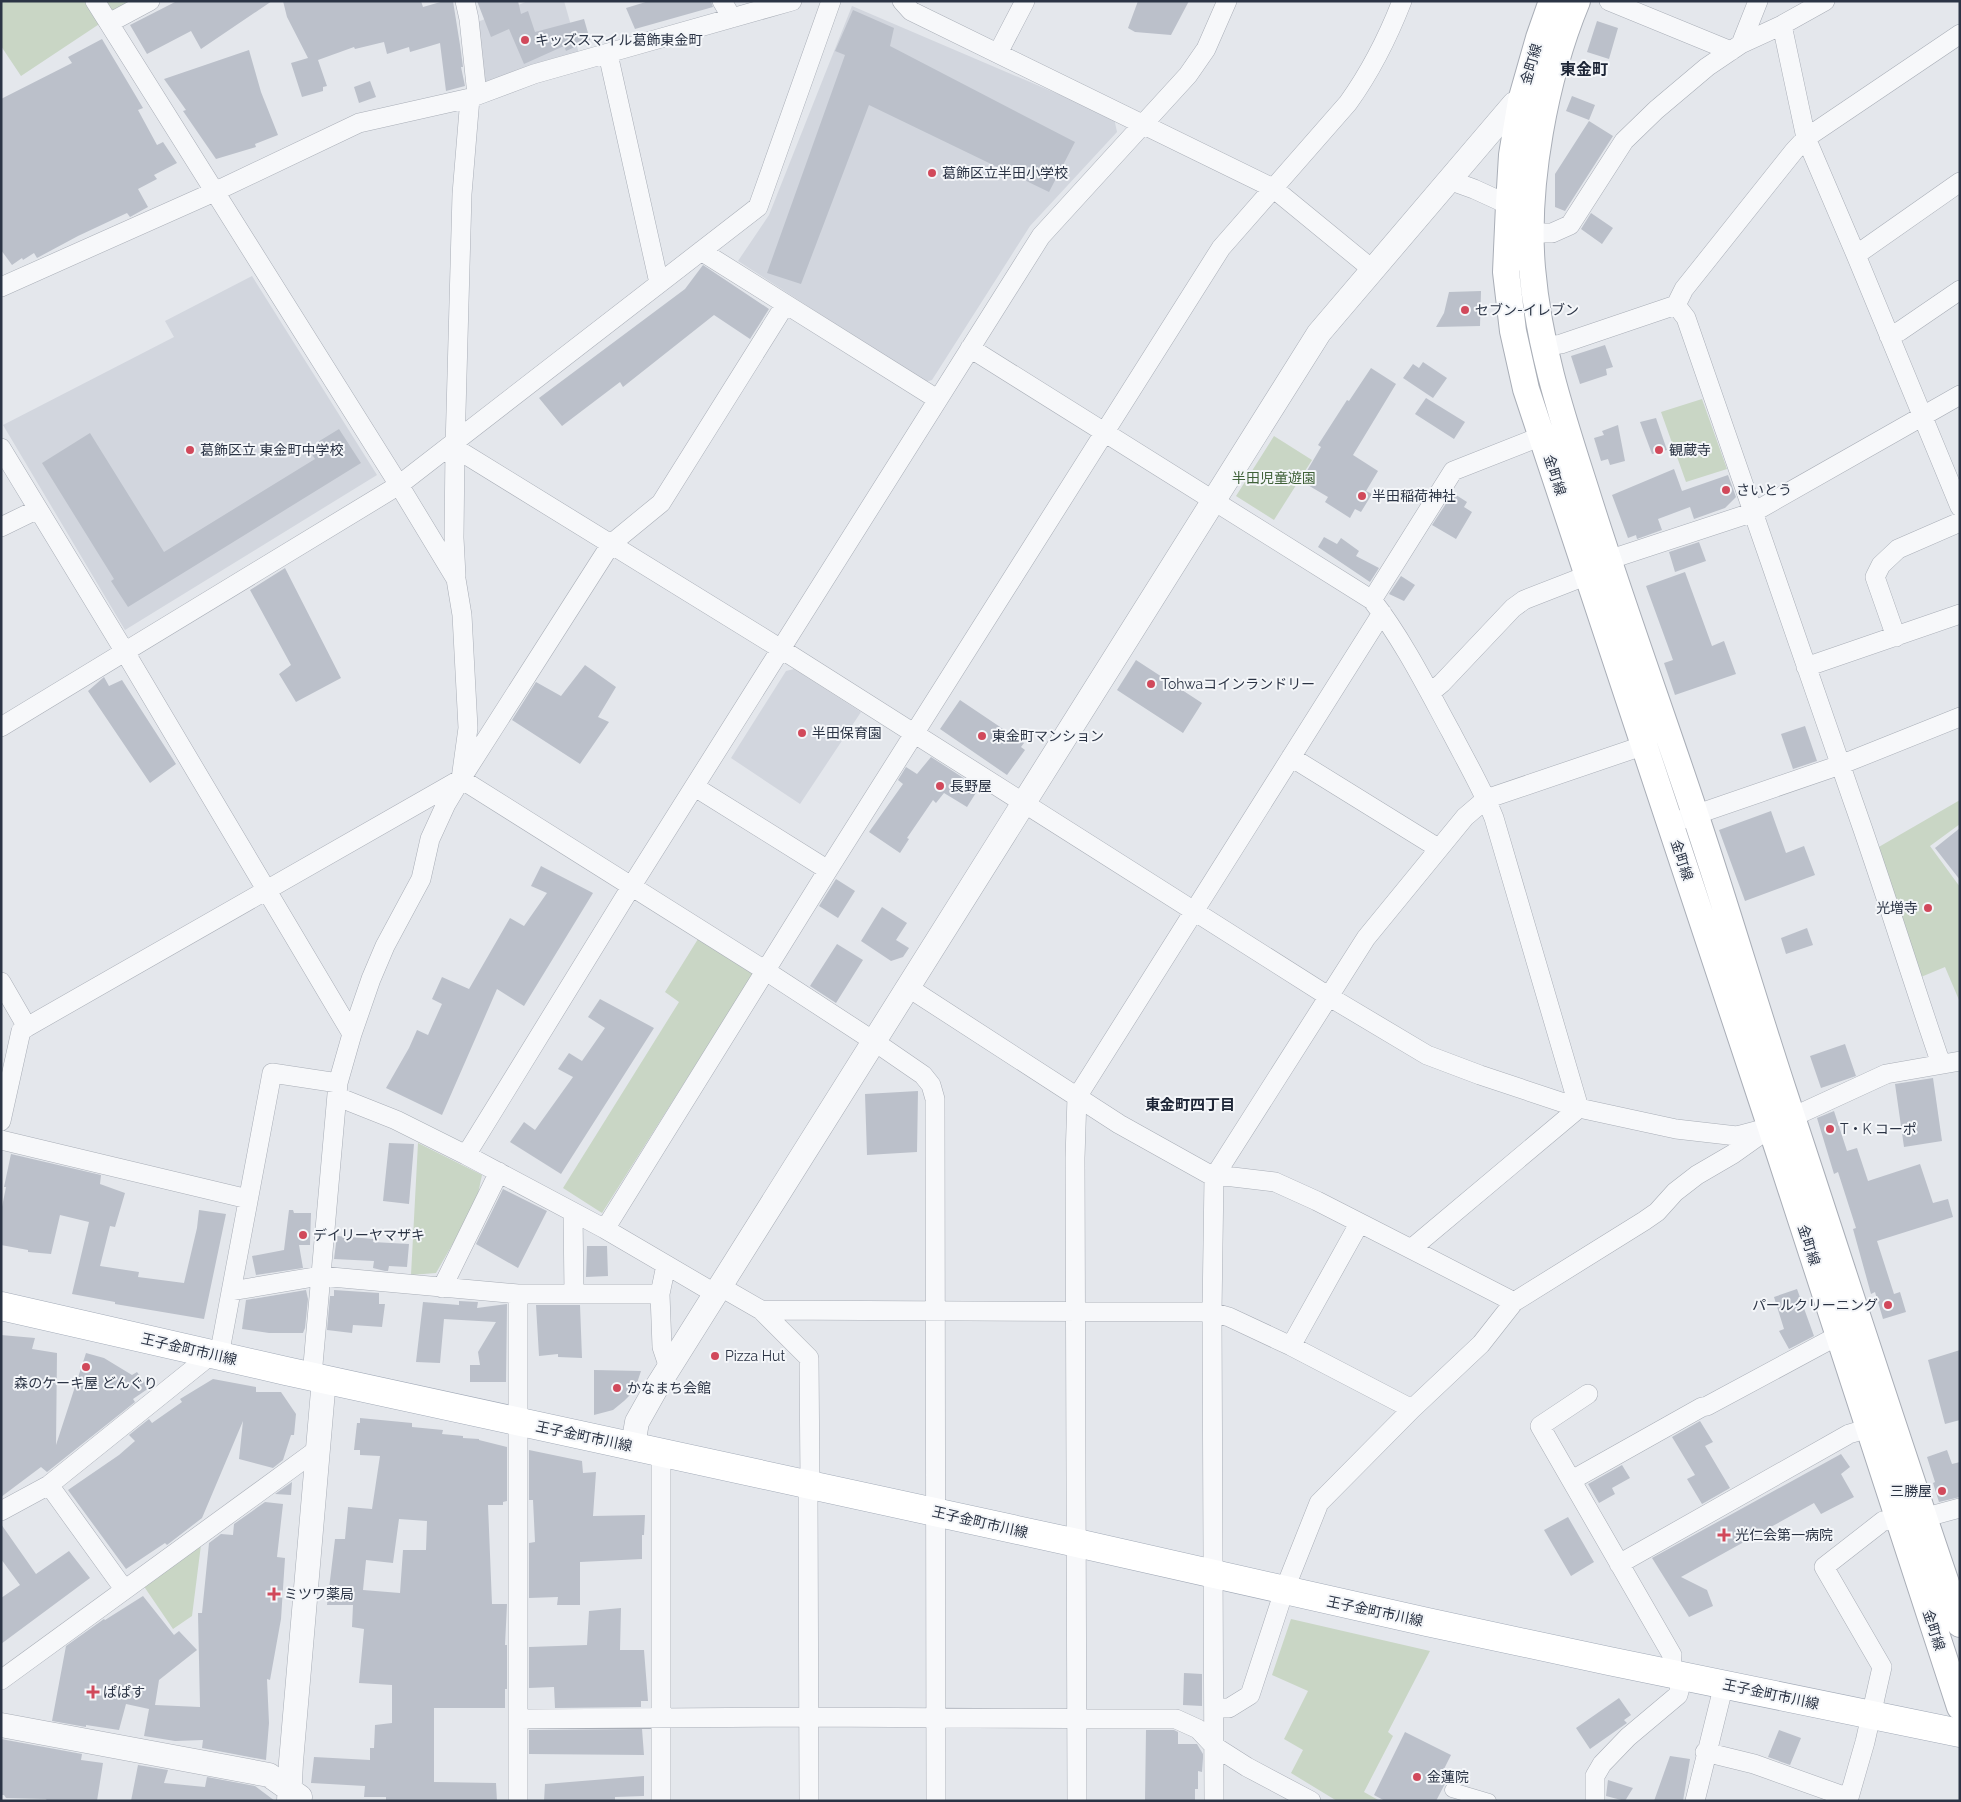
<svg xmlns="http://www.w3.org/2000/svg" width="1961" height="1802" viewBox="0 0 1961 1802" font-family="Raleway,'Noto Sans JP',sans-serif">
<rect width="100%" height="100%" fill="#e4e7ec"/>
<path fill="#d2d6de" d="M528 1H564L580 57 480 90 473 24Z
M852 6 1114 118 1117 132 1030 226 932 380 925 382 738 261 769 215Z
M252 276 377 475 125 630 3 425 174 337 165 321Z
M794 669 861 712 800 804 731 758 786 671Z"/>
<path fill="#c9d6c5" d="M1 1H134L21 76 1 46Z
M1702 399 1727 469 1686 482 1661 412Z
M1274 436 1312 460 1274 520 1236 496Z
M1960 800V824L1930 846 1960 887 1959 1000 1945 967 1921 977 1877 848Z
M698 939 753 974 602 1213 563 1188 679 1002 665 992Z
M418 1143 482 1175 476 1203 436 1273 411 1275Z
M202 1537 192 1616 173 1629 141 1582Z
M1291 1619 1430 1651 1388 1732 1393 1736 1364 1792 1380 1801H1337L1291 1773 1303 1750 1284 1739 1308 1691 1272 1675Z"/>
<path fill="#bbc0ca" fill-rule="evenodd" d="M177 1H272L201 49 191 31 147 54 130 25Z
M283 1H421L423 7 444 1H453L460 45 463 67H461L465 86 446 91 440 43 410 52 409 47 387 54 384 42 355 49 354 47 318 60 327 86 323 87V91L302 97 291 63 308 58 287 17Z
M477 1H518L521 14 528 11 535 32 584 19 590 40 566 51 564 46 524 64 509 29 491 37Z
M649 1H711L713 7 635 29 626 8Z
M1138 1H1189L1171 35 1135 32 1128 28Z
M853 10 894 28 890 46 1075 142 1049 192 869 105 801 284 767 273 845 55 835 51Z
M1597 21 1618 28 1609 59 1587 52Z
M102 39 143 108 138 110 157 145 163 142 177 163 154 175 157 179 138 189 148 207 130 217 127 213 78 236 37 258 34 253 23 260 22 258 12 265 1 250V99L72 63 68 57Z
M249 50 261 92 278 135 255 144 256 147 216 159 183 111 186 110 164 79Z
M370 81 376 97 359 103 354 87Z
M1572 96 1595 105 1589 120 1566 111Z
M1589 121 1613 136 1565 211 1555 207V174Z
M1591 213 1613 228 1602 244 1581 229Z
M703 265 769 309 750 339 714 315 623 387 620 382 562 426 539 398 685 289Z
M1481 291 1480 326 1436 327 1444 313 1449 292Z
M1605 345 1613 367 1606 369 1607 375 1580 384 1571 356Z
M1423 362 1447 378 1433 398 1403 378 1413 364 1419 368Z
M1371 368 1396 384 1353 455 1378 471 1366 491 1372 494 1361 512 1355 509 1350 518 1325 502 1328 497 1301 481 1321 447 1318 445 1347 400 1349 401Z
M1426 398 1465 422 1454 439 1415 414Z
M1656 418 1667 450 1652 454 1640 422Z
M1618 425 1625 461 1610 465 1608 459 1601 461 1594 438 1604 435 1602 431Z
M339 429 361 463 128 607 111 581 114 579 42 463 90 433 164 552 315 459 308 448Z
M1674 469 1682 491 1728 475 1736 497 1725 508 1694 519 1690 507 1658 519 1662 530 1637 539 1636 535 1628 538 1612 495Z
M1453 493 1467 502 1464 507 1472 512 1456 539 1432 525Z
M1324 537 1337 544 1341 538 1359 551 1356 556 1379 568 1370 582 1318 547Z
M1699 542 1706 561 1675 572 1669 552Z
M285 568 341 678 296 702 279 674 291 665 250 590Z
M1685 572 1712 646 1724 641 1736 674 1675 695 1664 663 1673 660 1646 586Z
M1401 576 1415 585 1404 601 1389 594Z
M1136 660 1202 703 1183 733 1117 690Z
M585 665 616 687 598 717 609 722 580 764 512 720 536 682 561 696Z
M104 677 109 686 122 680 176 764 150 783 88 691Z
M960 700 1024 743 1021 747 1025 750 1007 775 940 729Z
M1805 726 1817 761 1793 769 1781 734Z
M931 757 979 788 967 807 944 793 936 803 933 800 907 838 909 839 900 853 869 832 903 784 898 780 906 767 917 774Z
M1771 811 1786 853 1804 846 1815 875 1745 901 1719 830Z
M1960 828V880L1935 848Z
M541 866 593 893 524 1006 497 989 442 1115 386 1088 409 1048 417 1030 428 1035 442 1004 432 999 442 977 469 989 510 918 524 926 547 893 531 886Z
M836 879 855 891 838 918 819 906Z
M882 907 907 923 896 940 909 948 903 957 891 961 861 941Z
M1807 928 1813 945 1786 954 1781 938Z
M837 944 863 960 836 1003 810 986Z
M600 999 654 1028 561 1174 510 1142 524 1122 535 1130 573 1077 558 1069 569 1053 582 1061 605 1028 588 1017Z
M1845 1044 1856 1076 1821 1088 1810 1056Z
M1933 1078 1942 1141 1904 1147 1895 1084Z
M918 1091 917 1152 867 1155 865 1094Z
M1834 1111 1847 1151 1857 1148 1868 1181 1920 1164 1933 1203 1948 1199 1953 1217 1877 1241 1894 1294 1900 1292 1906 1312 1883 1319 1875 1292 1871 1294 1853 1229 1856 1228 1838 1172 1834 1174 1817 1118Z
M389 1143 414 1144 409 1204 383 1201Z
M11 1154 101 1175 100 1184 125 1193 115 1227 110 1226 100 1266 139 1272 138 1277 184 1283 197 1228 199 1210 226 1214 204 1319 115 1304V1302L72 1294 89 1222 60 1215 51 1254 28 1252V1250L1 1245V1212L6 1187H4Z
M503 1189 547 1211 518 1268 476 1244Z
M289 1210H293L294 1213H311L310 1245H299L303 1268 256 1275 252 1256 284 1250Z
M337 1236 374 1239 373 1242 409 1244 407 1267 389 1266 388 1271H385L373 1268 374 1261 334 1259Z
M587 1246H607L608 1276 586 1277Z
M1797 1289 1814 1336 1789 1349 1779 1331 1784 1329 1774 1297Z
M306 1290 308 1299 305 1328 303 1333H269L242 1329 246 1300Z
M334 1290 379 1293V1304H385L382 1327 353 1325 352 1333 327 1330 330 1296H334Z
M459 1301 478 1302 477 1308 507 1304 506 1382H470V1365H480L478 1352 496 1322 444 1319 440 1363 416 1362 423 1302 459 1305Z
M536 1305H580L582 1358 558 1357V1354L539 1356Z
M1 1335 35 1338 32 1349 57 1353 56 1445 86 1353 104 1358 132 1375 137 1372 149 1388 133 1399 135 1402 47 1472 41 1467 1 1497Z
M1960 1350V1420L1945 1424 1928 1360Z
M594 1370 641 1371 637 1383 630 1395 624 1401 613 1410 594 1415Z
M213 1379 256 1387V1392H281L296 1414 294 1435H291L283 1460 273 1468 239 1459 243 1421 202 1518 167 1545 165 1543 126 1569 68 1490 119 1455 135 1441 129 1435 149 1419 152 1423 182 1402 180 1399Z
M360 1418 412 1423V1427L443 1430 442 1434 463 1436V1438L479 1439V1440L507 1447V1501L503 1502V1505H488L492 1604H507L505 1645H507V1689H505V1708H434V1782L496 1783 497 1801H386V1797H364L365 1786 311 1783 314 1757 370 1760V1748H374L375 1725 392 1723V1685L359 1683 364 1629 352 1627 353 1605H327L335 1539H345L348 1507 372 1509 380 1456 360 1455V1450H354L357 1423H360ZM399 1519 427 1521 426 1550H403L400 1593 363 1590 366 1560 393 1563Z
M1700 1421 1713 1442 1705 1446 1730 1488 1702 1504 1687 1479 1695 1475 1672 1437Z
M529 1450 582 1461 583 1473 596 1472 593 1516 645 1515 644 1535H642V1559L580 1562V1605H557L558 1597 529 1598V1543L535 1542 533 1500H529Z
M1947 1450 1952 1464 1960 1462V1497L1939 1502 1933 1483 1935 1482 1927 1457Z
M1841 1454 1850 1467 1841 1474 1854 1497 1821 1514 1814 1503 1681 1577 1707 1590 1713 1606 1689 1617 1652 1558Z
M1622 1465 1630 1478 1612 1488 1615 1494 1599 1503 1588 1484Z
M292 1482 291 1495 275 1494Z
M265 1502 283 1504 277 1557 285 1558 281 1619 270 1680 267 1679 269 1723 266 1760 202 1748 203 1740 175 1741 144 1736 149 1709 126 1704 119 1730 86 1725V1727L52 1721 66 1646 104 1619 105 1620 143 1596 174 1635 179 1631 197 1650 159 1680 155 1705 200 1707 198 1613H202L209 1543 221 1534 233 1535 234 1524Z
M1568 1517 1594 1562 1571 1576 1544 1530Z
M1 1524 36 1574 69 1551 90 1578 1 1644V1598L20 1585 1 1559Z
M621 1608 620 1650H644L648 1701H641V1707L555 1708 554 1687 529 1688V1647L587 1645 589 1611Z
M1184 1673 1202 1674V1706L1183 1705Z
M1619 1698 1631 1715 1624 1720 1627 1723 1590 1749 1576 1728Z
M642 1729 644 1755 529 1754V1730Z
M1146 1730H1174L1178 1732V1744H1197L1203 1754V1758L1202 1772 1198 1771V1789H1195V1800H1145Z
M1779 1730 1801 1738 1790 1765 1768 1757Z
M1405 1732 1451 1755 1441 1775 1448 1778 1436 1801H1385L1374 1795Z
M1 1739 82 1754 81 1760 103 1763 97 1801H44L47 1799 6 1798 4 1795H1Z
M1670 1756 1690 1759 1683 1801H1654Z
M138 1765 168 1770 164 1783 205 1787 207 1777 255 1786 275 1801H131Z
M644 1776V1796L615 1797V1801H544L545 1784Z
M1608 1780 1633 1788 1625 1801 1606 1796Z"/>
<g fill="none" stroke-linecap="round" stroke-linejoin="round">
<defs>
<path id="pedestrian" d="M1452 1790 1489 1801"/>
<path id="minor" d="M95 1 399 485 456 579 462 615 468 728 461 779 446 804 430 839 421 879 385 946 371 979 352 1034 338 1083 312 1376
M465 1 469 19 477 95
M722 1 732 18
M902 1 911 11 1273 188 1373 270
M1609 1 1731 51
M109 23 150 1
M1782 25 1806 138 1856 255 1960 507
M1741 44 1758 1
M998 53 1025 1
M608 54 659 283
M1449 180 1474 189 1509 205
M1531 233H1552L1570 225 1624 141 1656 110 1707 67 1741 44 1782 25 1825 1
M701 251 937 399
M1856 255 1960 182
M1 287 214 192 359 123 470 98 534 74 792 1
M1676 305 1686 318C1742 479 1797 640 1853 801 1884 888 1911 977 1941 1064
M1889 336 1900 331 1960 290
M1543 347 1561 344 1676 305 1684 289 1794 151 1806 138 1960 34
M970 348 1372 600C1403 640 1427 688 1451 732 1466 761 1482 788 1494 818L1579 1108 1411 1249 1317 1201 1275 1182 1216 1175
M1 448 125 652 352 1034
M455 448 781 649 1328 996 1427 1055 1480 1075 1579 1108 1676 1129 1737 1136 1771 1127
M1 527 38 509
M1608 560 1754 512 1960 395
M456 576 454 538 455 448 462 194 470 98
M1372 600 1453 471 1542 436
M1896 637 1875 577 1881 565 1898 549 1960 522
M1806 667 1960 614
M1430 693 1442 683 1513 608 1524 600 1588 575
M1 727 399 485 758 207 831 1
M1291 757 1438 848
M461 779 766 971 875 1042 923 1075 931 1085 935 1099 936 1801
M695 787 828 870
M1683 819 1840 765 1960 717
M1 982 27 1027 21 1031 1 1121
M909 988 1119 1124 1214 1177
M27 1027 461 779 611 544 661 503 785 305
M338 1097 396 1120 466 1155 605 1229 716 1294
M1 1140 248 1199
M466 1155 631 887 1041 236 1188 75 1206 49 1227 1
M573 1213 574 1293
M605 1229 828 870 1221 248 1348 103C1371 71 1388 37 1402 1
M1411 1249 1514 1302
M666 1265 660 1294 662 1347 669 1368
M721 1287 761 1310 809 1358 810 1485
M442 1288 499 1172
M231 1291 320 1276 518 1294H660
M518 1294V1801
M761 1310 1212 1312 1229 1317 1291 1346 1412 1409
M1291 1346 1359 1224
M219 1356 272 1073 338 1083
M1588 1394 1540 1426 1672 1655 1671 1674
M661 1452V1801
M1572 1480 1702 1407 1707 1406 1839 1335
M808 1484 809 1801
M49 1485 124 1589
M1 1511 49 1485 212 1354
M1619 1564 1849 1434 1869 1428
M1 1680 318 1449
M1214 1708H1229L1250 1695 1284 1591 1319 1503 1412 1409 1481 1344 1514 1302 1644 1221 1657 1212 1675 1192 1697 1175 1733 1154 1771 1127 1886 1074 1960 1061
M518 1719 810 1717 1176 1719 1198 1729 1214 1746 1247 1767 1311 1801
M1705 1752 1754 1764 1849 1798
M1077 1801 1075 1158 1077 1097 1382 613
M1214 1801 1212 1312 1214 1177 1366 938 1465 817 1486 799 1645 745
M1595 1801V1776L1602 1764 1628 1737 1678 1695 1683 1676
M1695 1801 1724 1684
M1848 1801 1865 1742 1882 1667 1824 1567 1883 1521 1923 1518 1960 1508"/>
<path id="tertiary" d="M633 1445 637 1422 655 1390 1319 333 1514 104 1521 101 1532 104
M1 1725 269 1775 300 1797
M289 1801 291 1762 324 1379"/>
<path id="secondary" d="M1552 1 1539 38 1521 101 1512 155 1509 205 1506 272 1513 331 1526 389 1779 1152 1960 1707
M1577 1C1545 78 1525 185 1532 268 1539 348 1562 416 1586 491 1620 600 1659 706 1695 814 1726 906 1753 999 1783 1090 1842 1268 1899 1447 1960 1624"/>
<path id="primary" d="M1 1306 286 1371 1077 1543 1427 1622 1609 1661 1960 1733"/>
</defs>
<use href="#pedestrian" stroke="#a9aeb7" stroke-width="15"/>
<use href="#minor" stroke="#a9aeb7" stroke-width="20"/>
<use href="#tertiary" stroke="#a9aeb7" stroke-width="25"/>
<use href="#secondary" stroke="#a9aeb7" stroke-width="28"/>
<use href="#primary" stroke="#a3abb8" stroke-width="29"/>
<use href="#pedestrian" stroke="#f7f8fa" stroke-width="14"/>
<use href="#minor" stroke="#f7f8fa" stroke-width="19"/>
<use href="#tertiary" stroke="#f7f8fa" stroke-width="24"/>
<use href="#secondary" stroke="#fff" stroke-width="26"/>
<use href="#primary" stroke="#fff" stroke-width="28"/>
</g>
<g fill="#d1495b" stroke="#f4f6f9" stroke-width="2">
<circle cx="525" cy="40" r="5"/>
<circle cx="932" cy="173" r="5"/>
<circle cx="1465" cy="310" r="5"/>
<circle cx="190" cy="450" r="5"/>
<circle cx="1659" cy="450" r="5"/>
<circle cx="1726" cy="490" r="5"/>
<circle cx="1362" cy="496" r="5"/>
<circle cx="1151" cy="684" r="5"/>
<circle cx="802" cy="733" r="5"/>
<circle cx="982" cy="736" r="5"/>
<circle cx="940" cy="786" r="5"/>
<circle cx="1928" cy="908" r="5"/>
<circle cx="1830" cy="1129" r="5"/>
<circle cx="303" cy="1235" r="5"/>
<circle cx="1888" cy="1305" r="5"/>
<circle cx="715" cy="1356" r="5"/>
<circle cx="86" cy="1367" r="5"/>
<circle cx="617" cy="1388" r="5"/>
<circle cx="1942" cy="1491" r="5"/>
<path d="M1721.5 1527.5h5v5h5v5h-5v5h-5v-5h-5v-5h5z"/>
<path d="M271.5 1586.5h5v5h5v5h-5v5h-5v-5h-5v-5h5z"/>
<path d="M90.5 1684.5h5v5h5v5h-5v5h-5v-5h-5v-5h5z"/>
<circle cx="1417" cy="1777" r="5"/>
</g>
<g text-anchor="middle" stroke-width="4" stroke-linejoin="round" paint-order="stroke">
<g font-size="14" fill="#2b3445" stroke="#f4f6f9" text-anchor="start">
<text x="535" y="45">キッズスマイル葛飾東金町</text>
<text x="942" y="178">葛飾区立半田小学校</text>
<text x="1475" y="315">セブン-イレブン</text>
<text x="200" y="455">葛飾区立 東金町中学校</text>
<text x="1669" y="455">観蔵寺</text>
<text x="1736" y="495">さいとう</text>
<text x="1372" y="501">半田稲荷神社</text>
<text x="1161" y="689">Tohwaコインランドリー</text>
<text x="812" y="738">半田保育園</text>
<text x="992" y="741">東金町マンション</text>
<text x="950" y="791">長野屋</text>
<text x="1918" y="913" text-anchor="end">光増寺</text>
<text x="1840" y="1134">T・K コーポ</text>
<text x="313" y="1240">デイリーヤマザキ</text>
<text x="1878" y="1310" text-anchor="end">パールクリーニング</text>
<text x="725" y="1361">Pizza Hut</text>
<text x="86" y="1388" text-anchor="middle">森のケーキ屋 どんぐり</text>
<text x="627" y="1393">かなまち会館</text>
<text x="1932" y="1496" text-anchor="end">三勝屋</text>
<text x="1735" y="1540">光仁会第一病院</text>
<text x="284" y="1599">ミツワ薬局</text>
<text x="103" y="1697">ぱぱす</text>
<text x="1427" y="1782">金蓮院</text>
</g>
<g font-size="14" fill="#2b3445" stroke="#f4f6f9">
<text transform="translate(1531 64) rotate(-74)" y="5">金町線</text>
<text transform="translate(1555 475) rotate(72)" y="5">金町線</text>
<text transform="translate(1682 860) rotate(72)" y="5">金町線</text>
<text transform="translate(1809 1245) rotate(72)" y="5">金町線</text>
<text transform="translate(189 1349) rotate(13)" y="5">王子金町市川線</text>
<text transform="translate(584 1436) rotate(12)" y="5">王子金町市川線</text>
<text transform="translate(980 1522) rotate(13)" y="5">王子金町市川線</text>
<text transform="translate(1375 1611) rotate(12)" y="5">王子金町市川線</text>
<text transform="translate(1934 1630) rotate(72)" y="5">金町線</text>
<text transform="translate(1771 1694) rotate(12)" y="5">王子金町市川線</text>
</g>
<g font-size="14" fill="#3f6138" stroke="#f4f6f9">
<text x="1274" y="483">半田児童遊園</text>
</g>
<g font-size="15" font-weight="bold" fill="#1d2536" stroke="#f4f6f9">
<text x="1190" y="1110">東金町四丁目</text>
</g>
<g font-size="16" font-weight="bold" fill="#1d2536" stroke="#f4f6f9">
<text x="1584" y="75">東金町</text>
</g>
</g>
<rect width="1961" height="1802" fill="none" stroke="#2b3445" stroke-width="5"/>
</svg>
